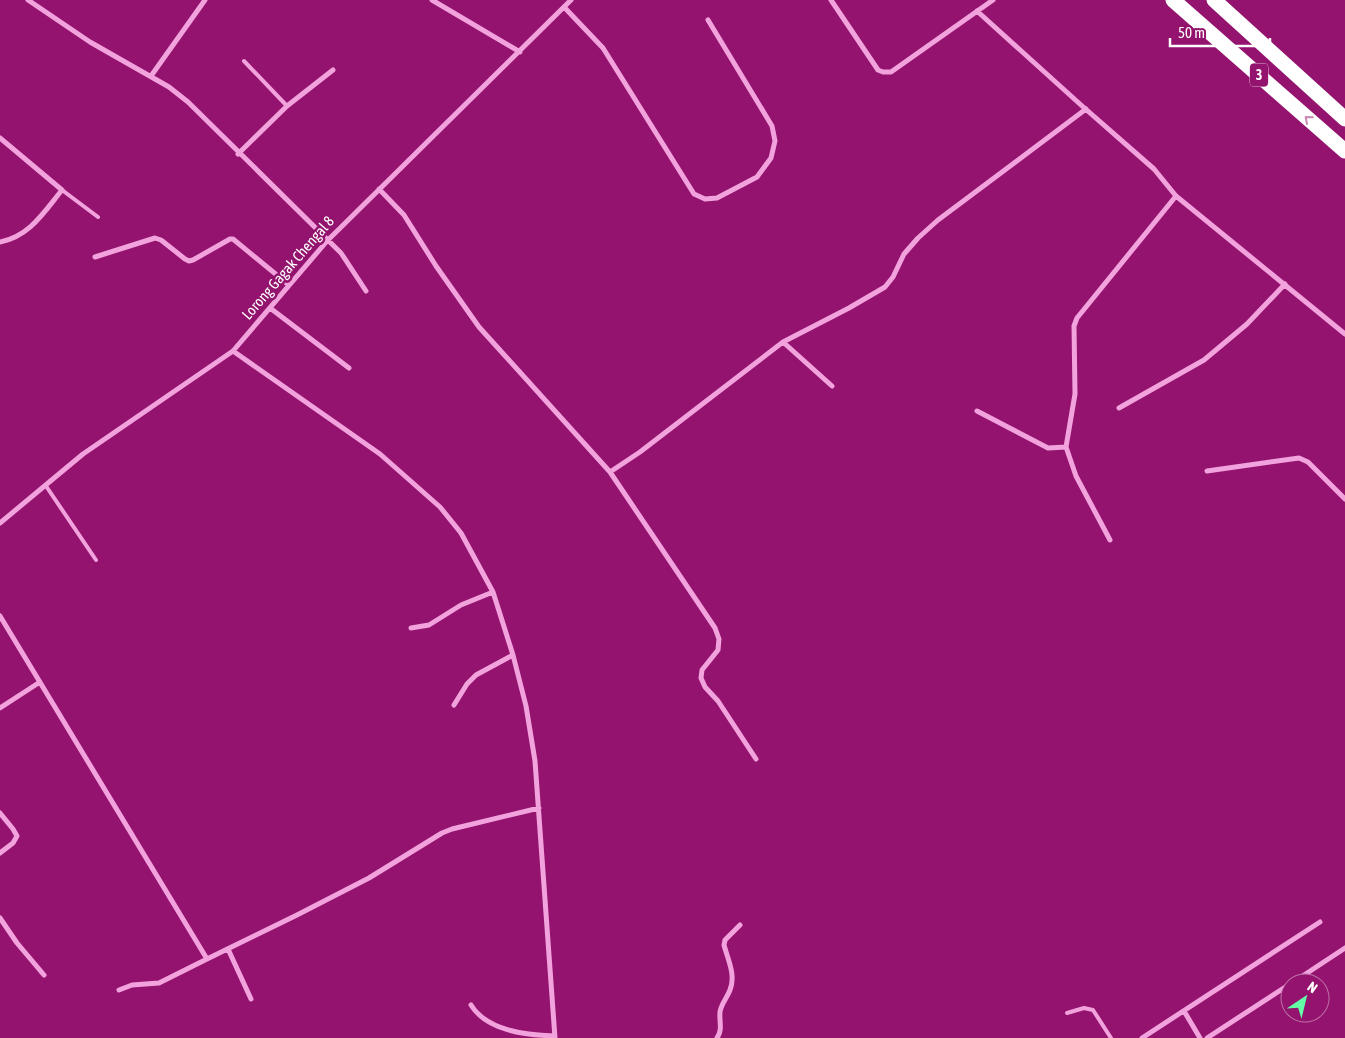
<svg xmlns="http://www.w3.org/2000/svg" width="1345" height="1038" viewBox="0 0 1345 1038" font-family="'Asap Condensed',sans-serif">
<rect width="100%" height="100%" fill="#93136e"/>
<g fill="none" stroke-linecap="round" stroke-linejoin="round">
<path stroke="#f2a2dc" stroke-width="4" d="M244 61 287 106
M62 190 98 217
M46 486 96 560
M1067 1013 1084 1008 1093 1010 1111 1038"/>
<path stroke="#f2a2dc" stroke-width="5" d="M28 0 90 42 169 87 188 102 341 253 366 291
M432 0 520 52
M831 0 878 70 883 72H891L993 0
M564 7 603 48 694 194 705 199 717 198 757 177 771 158 775 141 772 126 708 20
M977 11 1081 105 1154 169 1176 196 1345 334
M151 76 205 0
M0 138 62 190C44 212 30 236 0 242
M238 154 287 106 333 70
M379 189 404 215 436 266 479 327 610 472 640 452 783 342 832 386
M95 257 155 238 161 240 185 259 189 261 193 260 230 239H233L289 285
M270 308 349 368
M783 342 849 308 885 287 893 277 904 254 918 238 938 220 1086 109
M233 351 380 454 440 507 461 533 493 592 513 655 526 706 535 761 555 1038
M1119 408 1204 360 1247 324 1285 284
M977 411 1048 448 1066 447 1075 394 1074 326 1077 318 1176 196
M1066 447 1076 476 1110 540
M1207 471 1299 458 1308 462 1345 499
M610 472 715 628 719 639 718 650 702 670 701 678 705 687 718 701 756 759
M0 523 83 454 233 351 327 241 571 0
M0 616 207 959 297 915 369 878 442 833 452 829 539 808
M411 628 429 625 461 605 493 592
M454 705 467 684 476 675 513 655
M0 708 40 682
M0 813 13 829 17 836 13 843 0 853
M0 918 17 943 44 975
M228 949 251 999
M1292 983 1345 948
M119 990 132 985 159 983 207 959
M471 1005C487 1031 526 1035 555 1036
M1184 1011 1200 1038
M717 1038C723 1029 719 1022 720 1012 721 1004 727 998 730 990 736 975 728 960 724 945L725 940 740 925
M1142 1038 1320 922
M1207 1038 1290 984"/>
<path stroke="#fff" stroke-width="15" d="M1173 0 1345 151
M1214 0 1345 119"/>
</g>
<defs><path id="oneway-chevron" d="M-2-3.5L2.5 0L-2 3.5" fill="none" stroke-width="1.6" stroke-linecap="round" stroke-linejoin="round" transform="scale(1.25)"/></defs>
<use stroke="#c989b6" href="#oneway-chevron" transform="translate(1308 119) rotate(-139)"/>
<g text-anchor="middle" stroke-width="5" stroke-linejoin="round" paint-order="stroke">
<rect fill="#93136e" stroke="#dfb8d4" stroke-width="1" x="1250" y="63.5" width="18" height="23" rx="4"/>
<g font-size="14" font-weight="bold" fill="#fff">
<text x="1259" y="80">3</text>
</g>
<g font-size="15" fill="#fff" stroke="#93136e">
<text transform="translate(288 268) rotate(-49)" y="5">Lorong Gagak Chengal 8</text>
</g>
</g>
<g transform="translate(1305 998) rotate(35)"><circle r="24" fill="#93136e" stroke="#be71a8"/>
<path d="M0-4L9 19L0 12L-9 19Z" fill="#63ffa7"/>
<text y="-8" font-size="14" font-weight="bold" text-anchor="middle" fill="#ffffff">N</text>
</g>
<path d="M1170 38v8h100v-8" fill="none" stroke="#ffffff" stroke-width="2.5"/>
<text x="1178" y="38" font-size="15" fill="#ffffff" stroke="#93136e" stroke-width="4" paint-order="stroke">50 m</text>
</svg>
